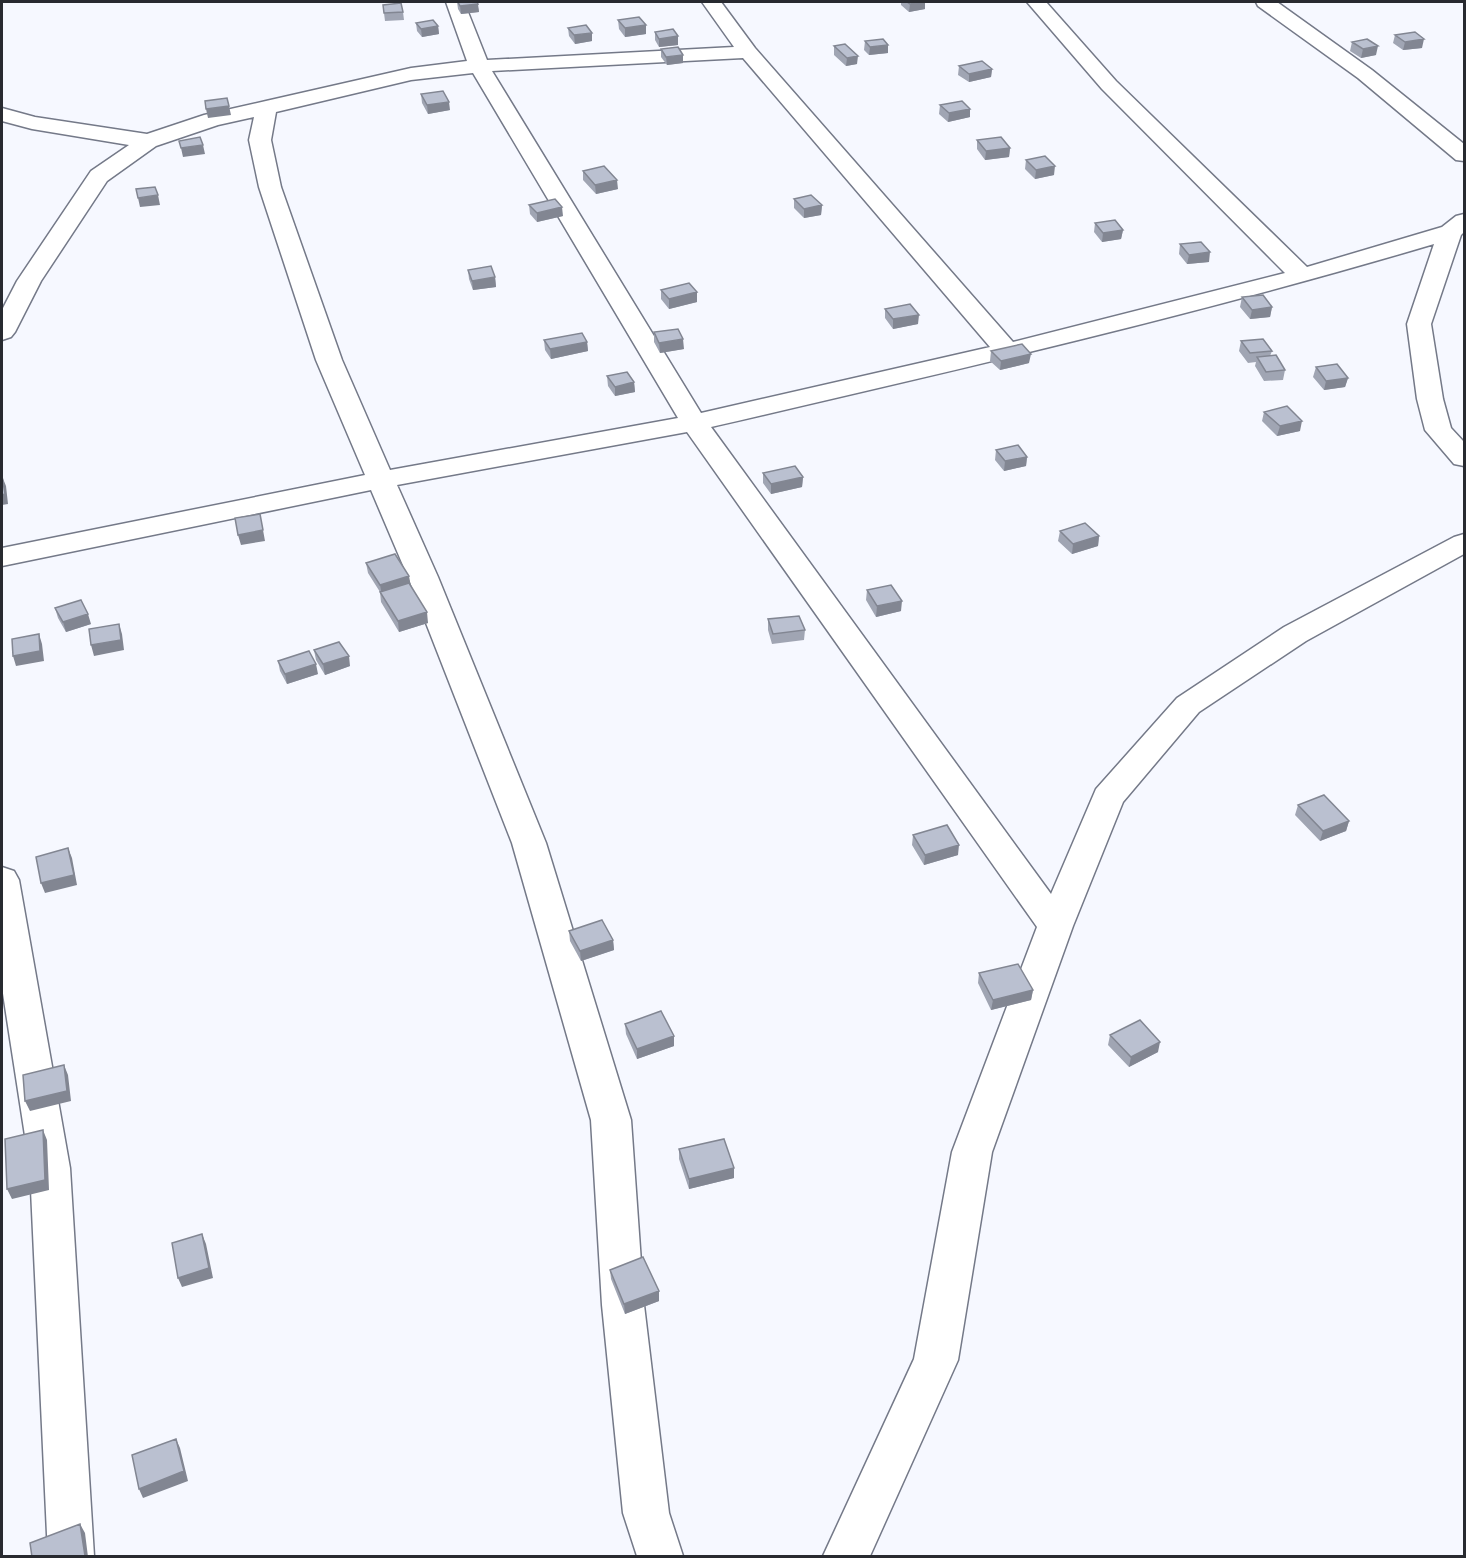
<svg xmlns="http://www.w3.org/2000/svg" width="1466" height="1558" viewBox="0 0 1466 1558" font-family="'Nunito Sans',sans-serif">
<rect width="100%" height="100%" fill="#f6f8ff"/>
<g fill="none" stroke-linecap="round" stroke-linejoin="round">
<defs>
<path id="minor" d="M446 2H464L487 60 734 47 702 2H721L755 48 1013 342 1285 273 1102 89 1027 2H1046L1116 81 1307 267 1442 227 1456 216 1464 214V232L1461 235 1431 324 1443 399 1451 428 1464 442V466L1454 464 1425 430 1417 399 1407 324 1434 244C1196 315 953 371 711 427L1051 894 1096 789 1177 698 1284 627 1454 537 1464 534V554L1306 641 1199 712 1123 802 1073 926 992 1152 958 1360 870 1556H823L914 1359 952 1152 1037 927 687 432 397 485 438 577 546 843 631 1120 644 1305 669 1513 683 1556H637L623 1513 602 1305 591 1120 512 843 408 577 371 490 2 566V548L365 475 316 360 259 187 249 140 254 117 218 125 156 146 107 181 41 281 15 332 11 337 2 340V310L17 281 91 171 129 145 32 129 2 121V108L35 117 147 134 204 115 266 101 411 68 467 61ZM743 58 990 347 701 413 492 71ZM473 73 678 418 390 470 342 360 281 187 271 140 276 112 411 80Z
M1256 2H1277L1372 70 1464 144V161L1456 160 1358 78 1258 6Z
M2 867 14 871 19 880 70 1168 94 1556H48L30 1168 2 987Z"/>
</defs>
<use href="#minor" stroke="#747988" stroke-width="3"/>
<use href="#minor" fill="#fff" fill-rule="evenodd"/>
</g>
<path fill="#a0a5b3" d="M457 2H477L479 12 461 14 458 9Z
M901 2H925V9L909 12 901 5Z
M383 5 403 12 404 20 385 21Z
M618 20 646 25V34L625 37 619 29Z
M416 23 438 26 439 34 422 37 417 31Z
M568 28 592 41 575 44 569 36Z
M655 32 678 36V45L659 47 655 40Z
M1395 35 1422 48 1403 50 1393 43Z
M865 41 888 53 869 55 864 50Z
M1352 42 1376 55 1361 58 1350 51Z
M834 46 857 64 846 66 834 55Z
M661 49 683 63 667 65 661 57Z
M959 66 992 69 991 77 969 82 958 75Z
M421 94 450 110 428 114 422 103Z
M940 105 970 109V117L948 122 939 114Z
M977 140 1010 148 1009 157 985 160 977 149Z
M1026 160 1054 175 1035 179 1025 169Z
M583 171 618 189 596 194 583 180Z
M794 199 822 205 821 215 804 218 794 208Z
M529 205 563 216 537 222 530 214Z
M1095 223 1123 230 1121 239 1102 242 1094 232Z
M1180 244 1209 262 1187 264 1179 254Z
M468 270 495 277 496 287 473 290 469 279Z
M661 290 697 302 669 309 661 299Z
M1242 297 1272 307 1270 317 1250 319 1240 307Z
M885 309 918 324 893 329 885 318Z
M654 332 684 349 660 353 654 342Z
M544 340 587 342 588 351 551 359 545 350Z
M1241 341 1272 351 1270 356 1285 370 1283 380 1264 381 1255 366 1256 362 1248 363 1239 351Z
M991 351 1029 363 1000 370 990 361Z
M1316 367 1348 378 1345 387 1324 390 1313 377Z
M607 376 634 382 635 392 615 396 608 386Z
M1264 412 1300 431 1277 436 1262 421Z
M996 450 1027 457 1026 466 1004 471 995 460Z
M763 473 803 477 802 487 771 494 763 483Z
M1060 531 1099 536 1098 546 1072 554 1058 541Z
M366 563 410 585 428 623 399 632 381 602 380 592 368 573Z
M867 590 901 611 876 617 866 600Z
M55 608 91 624 66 632 58 618Z
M768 619 805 630 804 640 772 644 768 630Z
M314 650 350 666 325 675 316 660Z
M278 661 318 674 287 684 280 671Z
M1298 805 1349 821 1346 831 1320 841 1295 815Z
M913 835 958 855 924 865 912 845Z
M569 931 613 940 614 950 581 961 570 941Z
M979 973 1033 990 1031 1000 991 1010 978 983Z
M625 1024 674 1036V1046L637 1059 626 1034Z
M1110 1035 1158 1052 1129 1067 1108 1045Z
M679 1149 734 1178 689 1189 679 1159Z
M610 1270 659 1301 625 1314 611 1279Z"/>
<path fill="#828692" d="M922 2H925V9L909 12 910 4Z
M478 4 479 12 461 14 460 6Z
M646 25V34L625 37V28Z
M438 26 439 34 422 37 421 29Z
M592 33V41L575 44 574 35Z
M678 36V45L659 47V39Z
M1424 39 1422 48 1403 50 1405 42Z
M888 45V53L869 55 870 47Z
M1378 46 1376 55 1361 58 1363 49Z
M683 55V63L667 65 666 57Z
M858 56 857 64 846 66 847 58Z
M992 69 991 77 969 82V74Z
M449 102 450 110 428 114 427 105Z
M229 106 231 115 208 118 206 109Z
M970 109V117L948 122 949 113Z
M203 145 205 154 183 157 181 148Z
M1010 148 1009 157 985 160 986 151Z
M1055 166 1054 175 1035 179 1036 170Z
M617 180 618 189 596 194 595 185Z
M158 195 160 205 140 207 138 198Z
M822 205 821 215 804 218V209Z
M562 207 563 216 537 222V213Z
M1123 230 1121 239 1102 242 1103 233Z
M1210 252 1209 262 1187 264 1189 255Z
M495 277 496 287 473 290 472 281Z
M697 292V302L669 309V299Z
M1272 307 1270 317 1250 319 1252 310Z
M919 315 918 324 893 329V319Z
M683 339 684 349 660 353 659 343Z
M587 342 588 351 551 359 550 349Z
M1031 354 1029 363 1000 370 1001 361Z
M1348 378 1345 387 1324 390 1326 381Z
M634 382 635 392 615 396V387Z
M1302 421 1300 431 1277 436 1280 426Z
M1027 457 1026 466 1004 471 1005 461Z
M2 476 6 486 8 504 2 505Z
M803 477 802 487 771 494V484Z
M263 530 265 541 241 545 238 535Z
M1099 536 1098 546 1072 554 1073 544Z
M409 576 411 587 382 595 380 585Z
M902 601 901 611 876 617 877 606Z
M427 612 428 623 399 632 398 621Z
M88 614 91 624 66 632 63 622Z
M119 624 122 634 124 650 94 656 91 645Z
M39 634 42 644 44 661 16 666 13 656Z
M349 656 350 666 325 675 323 664Z
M316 664 318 674 287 684 285 674Z
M1349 821 1346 831 1320 841 1323 831Z
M959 845 958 855 924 865 925 855Z
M68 848 72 858 77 885 45 893 41 883Z
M613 940 614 950 581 961 580 951Z
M1033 990 1031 1000 991 1010 993 1000Z
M674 1036V1046L637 1059V1049Z
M1160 1042 1158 1052 1129 1067 1131 1057Z
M64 1065 68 1075 71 1101 30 1111 25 1101Z
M43 1130 47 1140 49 1190 12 1199 7 1189Z
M734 1168V1178L689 1189V1179Z
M202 1234 206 1244 213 1278 182 1287 178 1278Z
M659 1291V1301L625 1314 624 1304Z
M176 1439 180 1448 188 1481 143 1498 139 1489Z
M80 1524 85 1533 88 1557H83Z"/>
<path fill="#bac0d0" stroke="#828692" stroke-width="1.5" d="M458 2H477L478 4 460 6Z
M907 2H922L910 4Z
M401 3 403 12 384 13 383 5Z
M639 17 646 25 625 28 618 20Z
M433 20 438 26 421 29 416 23Z
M586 25 592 33 574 35 568 28Z
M673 29 678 36 659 39 655 32Z
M1415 32 1424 39 1405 42 1395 35Z
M883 39 888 45 870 47 865 41Z
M1367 39 1378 46 1363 49 1352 42Z
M845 44 858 56 847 58 834 46Z
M678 47 683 55 666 57 661 49Z
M982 61 992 69 969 74 959 66Z
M443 91 449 102 427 105 421 94Z
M227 98 229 106 206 109 205 101Z
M962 101 970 109 949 113 940 105Z
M200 137 203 145 181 148 179 141Z
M1001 137 1010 148 986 151 977 140Z
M1045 156 1055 166 1036 170 1026 160Z
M604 166 617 180 595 185 583 171Z
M155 187 158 195 138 198 136 189Z
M811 195 822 205 804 209 794 199Z
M555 199 562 207 537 213 529 205Z
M1115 220 1123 230 1103 233 1095 223Z
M1201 242 1210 252 1189 255 1180 244Z
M491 266 495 277 472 281 468 270Z
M689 283 697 292 669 299 661 290Z
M1263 295 1272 307 1252 310 1242 297Z
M910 304 919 315 893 319 885 309Z
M678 329 683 339 659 343 654 332Z
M582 333 587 342 550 349 544 340Z
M1263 339 1272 351 1250 353 1241 341Z
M1022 344 1031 354 1001 361 991 351Z
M1276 355 1285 370 1266 372 1257 357Z
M1337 364 1348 378 1326 381 1316 367Z
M627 372 634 382 615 387 607 376Z
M1287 406 1302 421 1280 426 1264 412Z
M1018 445 1027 457 1005 461 996 450Z
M795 466 803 477 771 484 763 473Z
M2 476 5 494 2 495Z
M260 514 263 530 238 535 235 518Z
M1085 523 1099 536 1073 544 1060 531Z
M395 554 409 576 380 585 366 563Z
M409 583 427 612 398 621 380 592Z
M891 585 902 601 877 606 867 590Z
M81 600 88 614 63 622 55 608Z
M799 616 805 630 773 634 768 619Z
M119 624 121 640 91 645 89 629Z
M39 634 40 651 13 656 12 639Z
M339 642 349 656 323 664 314 650Z
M309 651 316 664 285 674 278 661Z
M1324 795 1349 821 1323 831 1298 805Z
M947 825 959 845 925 855 913 835Z
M68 848 74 875 41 883 36 857Z
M602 920 613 940 580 951 569 931Z
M1018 964 1033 990 993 1000 979 973Z
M661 1011 674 1036 637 1049 625 1024Z
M1140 1020 1160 1042 1131 1057 1110 1035Z
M64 1065 67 1091 25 1101 23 1075Z
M43 1130 45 1180 7 1189 5 1139Z
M724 1139 734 1168 689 1179 679 1149Z
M202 1234 209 1268 178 1278 172 1243Z
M643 1257 659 1291 624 1304 610 1270Z
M176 1439 184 1471 139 1489 132 1455Z
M80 1524 85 1556 32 1557 30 1543Z"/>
<rect width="1466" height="1558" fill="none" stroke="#282a30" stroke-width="6"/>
</svg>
